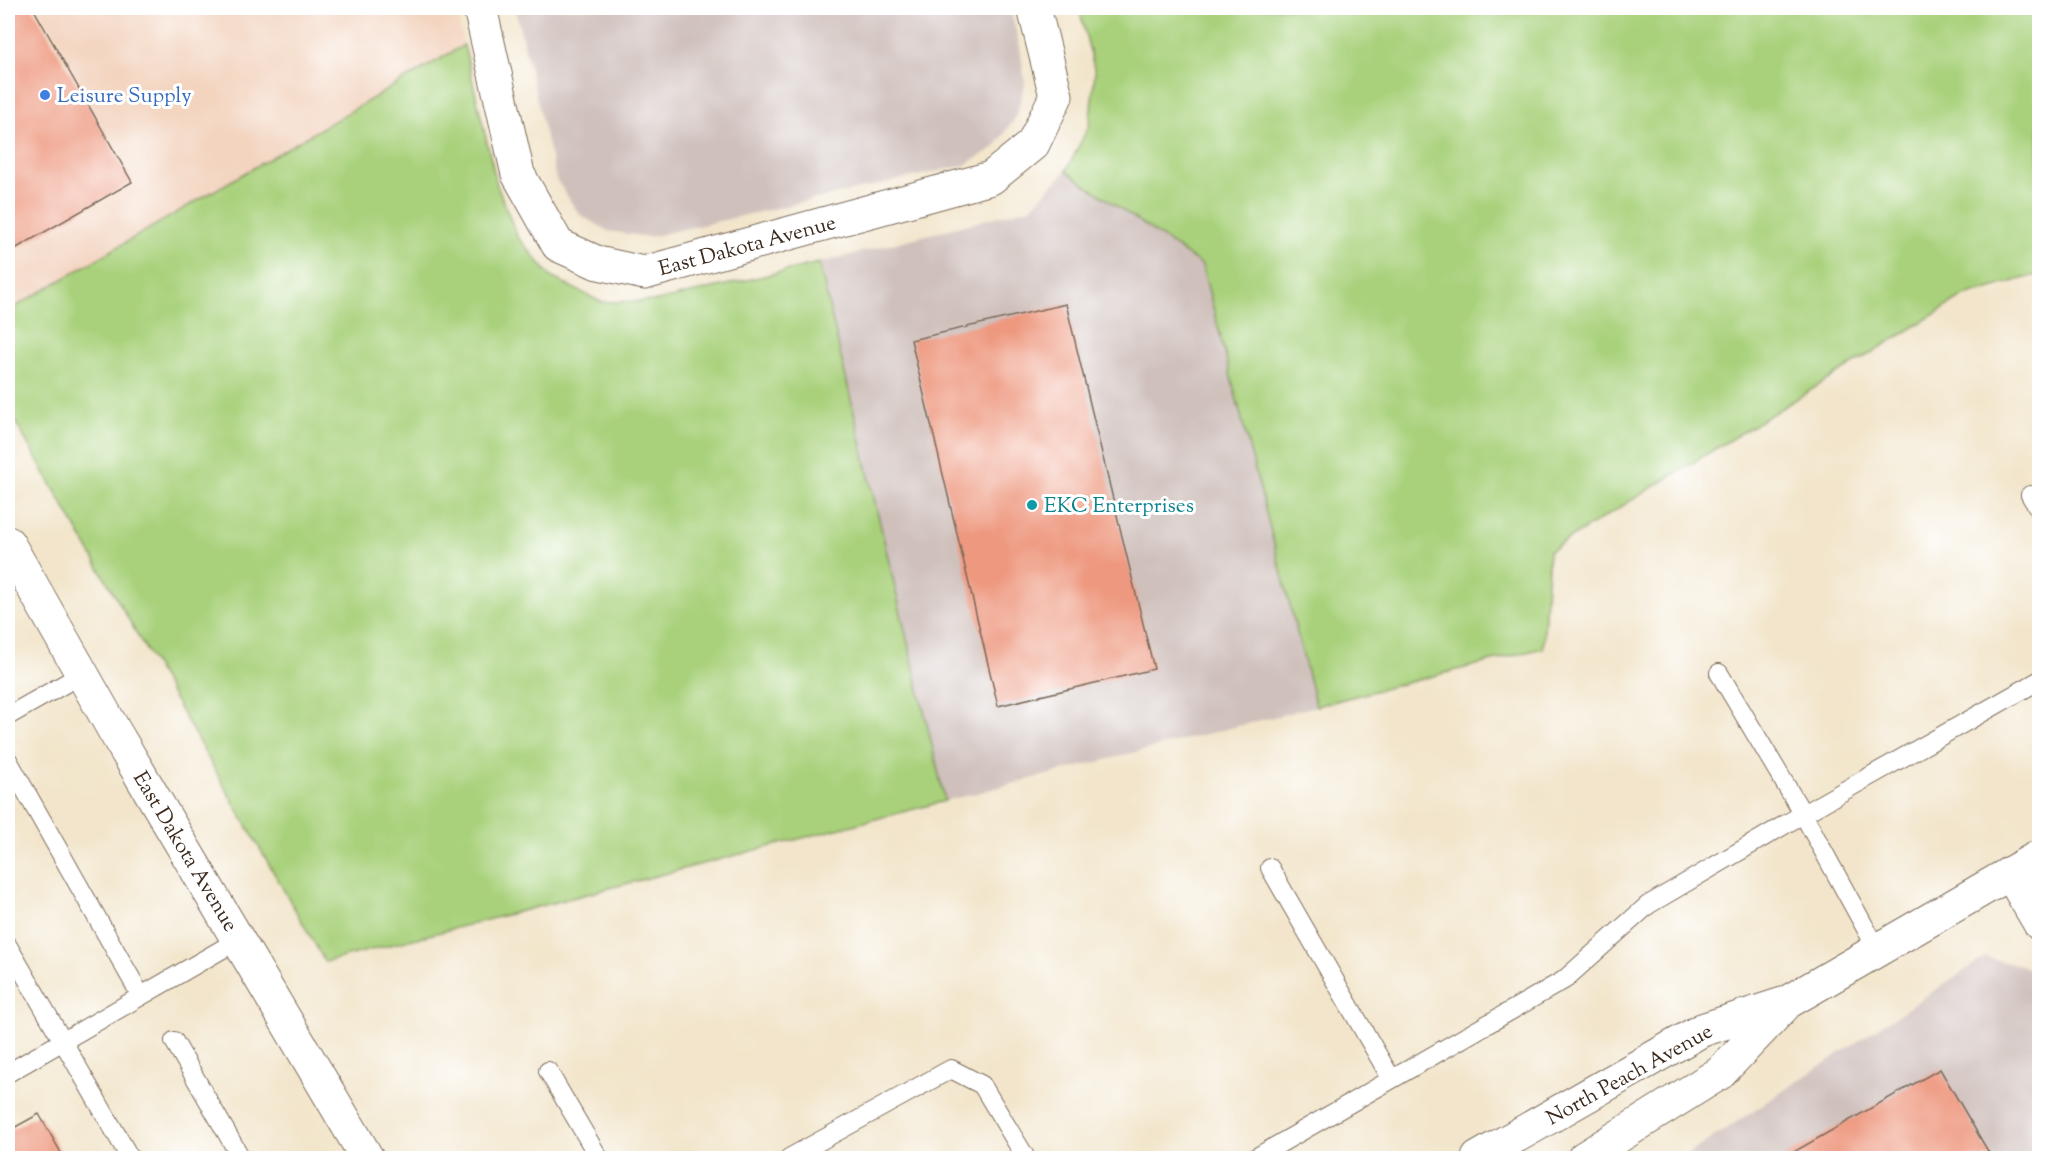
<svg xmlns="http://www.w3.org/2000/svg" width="2047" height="1166" viewBox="0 0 2047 1166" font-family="'Sorts Mill Goudy',serif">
<rect width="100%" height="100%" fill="#fff"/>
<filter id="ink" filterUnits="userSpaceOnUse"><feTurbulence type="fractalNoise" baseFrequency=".0167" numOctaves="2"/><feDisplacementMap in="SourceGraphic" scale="12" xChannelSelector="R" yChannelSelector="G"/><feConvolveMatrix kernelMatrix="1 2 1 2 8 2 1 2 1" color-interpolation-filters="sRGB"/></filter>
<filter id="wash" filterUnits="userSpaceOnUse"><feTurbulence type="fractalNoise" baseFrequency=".008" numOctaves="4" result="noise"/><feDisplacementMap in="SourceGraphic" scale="24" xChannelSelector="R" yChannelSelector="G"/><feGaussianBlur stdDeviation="1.35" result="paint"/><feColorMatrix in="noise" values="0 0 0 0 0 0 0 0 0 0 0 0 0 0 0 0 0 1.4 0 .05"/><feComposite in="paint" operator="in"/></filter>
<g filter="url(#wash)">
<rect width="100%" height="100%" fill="#f2e5cb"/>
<path fill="#f3d4bf" d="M8 8H456L464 45 8 311Z"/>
<path fill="#cfc0bb" d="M515 8H1010L1020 47 1025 83 1017 115 995 147 965 165 649 237 608 231 579 214 556 179Z
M1066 171 1202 265 1316 706 945 801 819 263 1030 208Z
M1985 957 2032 969 2039 982V1158H1682Z"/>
<path fill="#a9d17c" stroke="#727e4d" stroke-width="1.5" d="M1079 8H1999L2004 15 2017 8H2039V274L1964 296 1549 551 1543 648 1316 706 1202 265 1066 171 1089 126 1095 72Z
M464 45 497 185 517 236 551 277 601 302 657 301 819 263 945 801 325 962 8 409V311Z"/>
<g id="blocks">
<path fill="#ee987f" d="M8 8H33L132 182 8 253Z
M1066 304 1154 669 998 706 911 340Z
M1940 1069 1992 1158H1783Z
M39 1114 64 1158H8V1131Z"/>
</g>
</g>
<g filter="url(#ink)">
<use href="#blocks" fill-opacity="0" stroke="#7b6b5b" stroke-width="1.5"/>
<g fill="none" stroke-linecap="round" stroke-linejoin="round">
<defs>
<path id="service" d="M2030 495 2040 511
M1719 673 1803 814 1878 951
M8 716 82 674
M8 760 141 996
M1270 868 1391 1078
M8 946 130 1158
M174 1041 241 1158
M548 1071 599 1158
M8 1073 238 940
M789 1158 951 1069 982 1085 1026 1158
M1255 1158 1564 980 1648 905 1803 814 2040 680"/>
<path id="minor" d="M480 8 518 174 558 245 598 263 644 273 991 178 1033 144 1056 96 1034 8
M2010 873 2040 924"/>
<path id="tertiary" d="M8 543 115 732 367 1158"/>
<path id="secondary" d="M1478 1158 1702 1030 1786 1003 2040 856
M1584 1158 1720 1073 1784 1006"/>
</defs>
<use href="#service" stroke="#7b6b5b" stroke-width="20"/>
<use href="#minor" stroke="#7b6b5b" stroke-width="35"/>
<use href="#tertiary" stroke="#7b6b5b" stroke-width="35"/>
<use href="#secondary" stroke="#7b6b5b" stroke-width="35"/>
<use href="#service" stroke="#fff" stroke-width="18"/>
<use href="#minor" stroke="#fff" stroke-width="33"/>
<use href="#tertiary" stroke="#fff" stroke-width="33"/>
<use href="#secondary" stroke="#fff" stroke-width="33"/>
</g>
</g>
<circle fill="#3f7fe0" stroke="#fff" stroke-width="2" cx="45" cy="95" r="6"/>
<circle fill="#0f9aa8" stroke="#fff" stroke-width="2" cx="1032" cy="505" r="6"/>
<g text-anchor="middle" stroke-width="6" stroke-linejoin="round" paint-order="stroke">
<g font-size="21" fill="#366cbe" stroke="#fff" text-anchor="start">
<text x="57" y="102">Leisure Supply</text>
</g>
<g font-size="21" fill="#3b2a1e" stroke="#fff">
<text transform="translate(747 245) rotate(-15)" y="7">East Dakota Avenue</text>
<text transform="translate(186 851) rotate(59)" y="7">East Dakota Avenue</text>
<text transform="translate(1629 1074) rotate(-29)" y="7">North Peach Avenue</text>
</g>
<g font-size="21" fill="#0d838f" stroke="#fff" text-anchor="start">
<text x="1044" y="512">EKC Enterprises</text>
</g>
</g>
<rect width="2047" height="1166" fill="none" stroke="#fff" stroke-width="30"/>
</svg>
